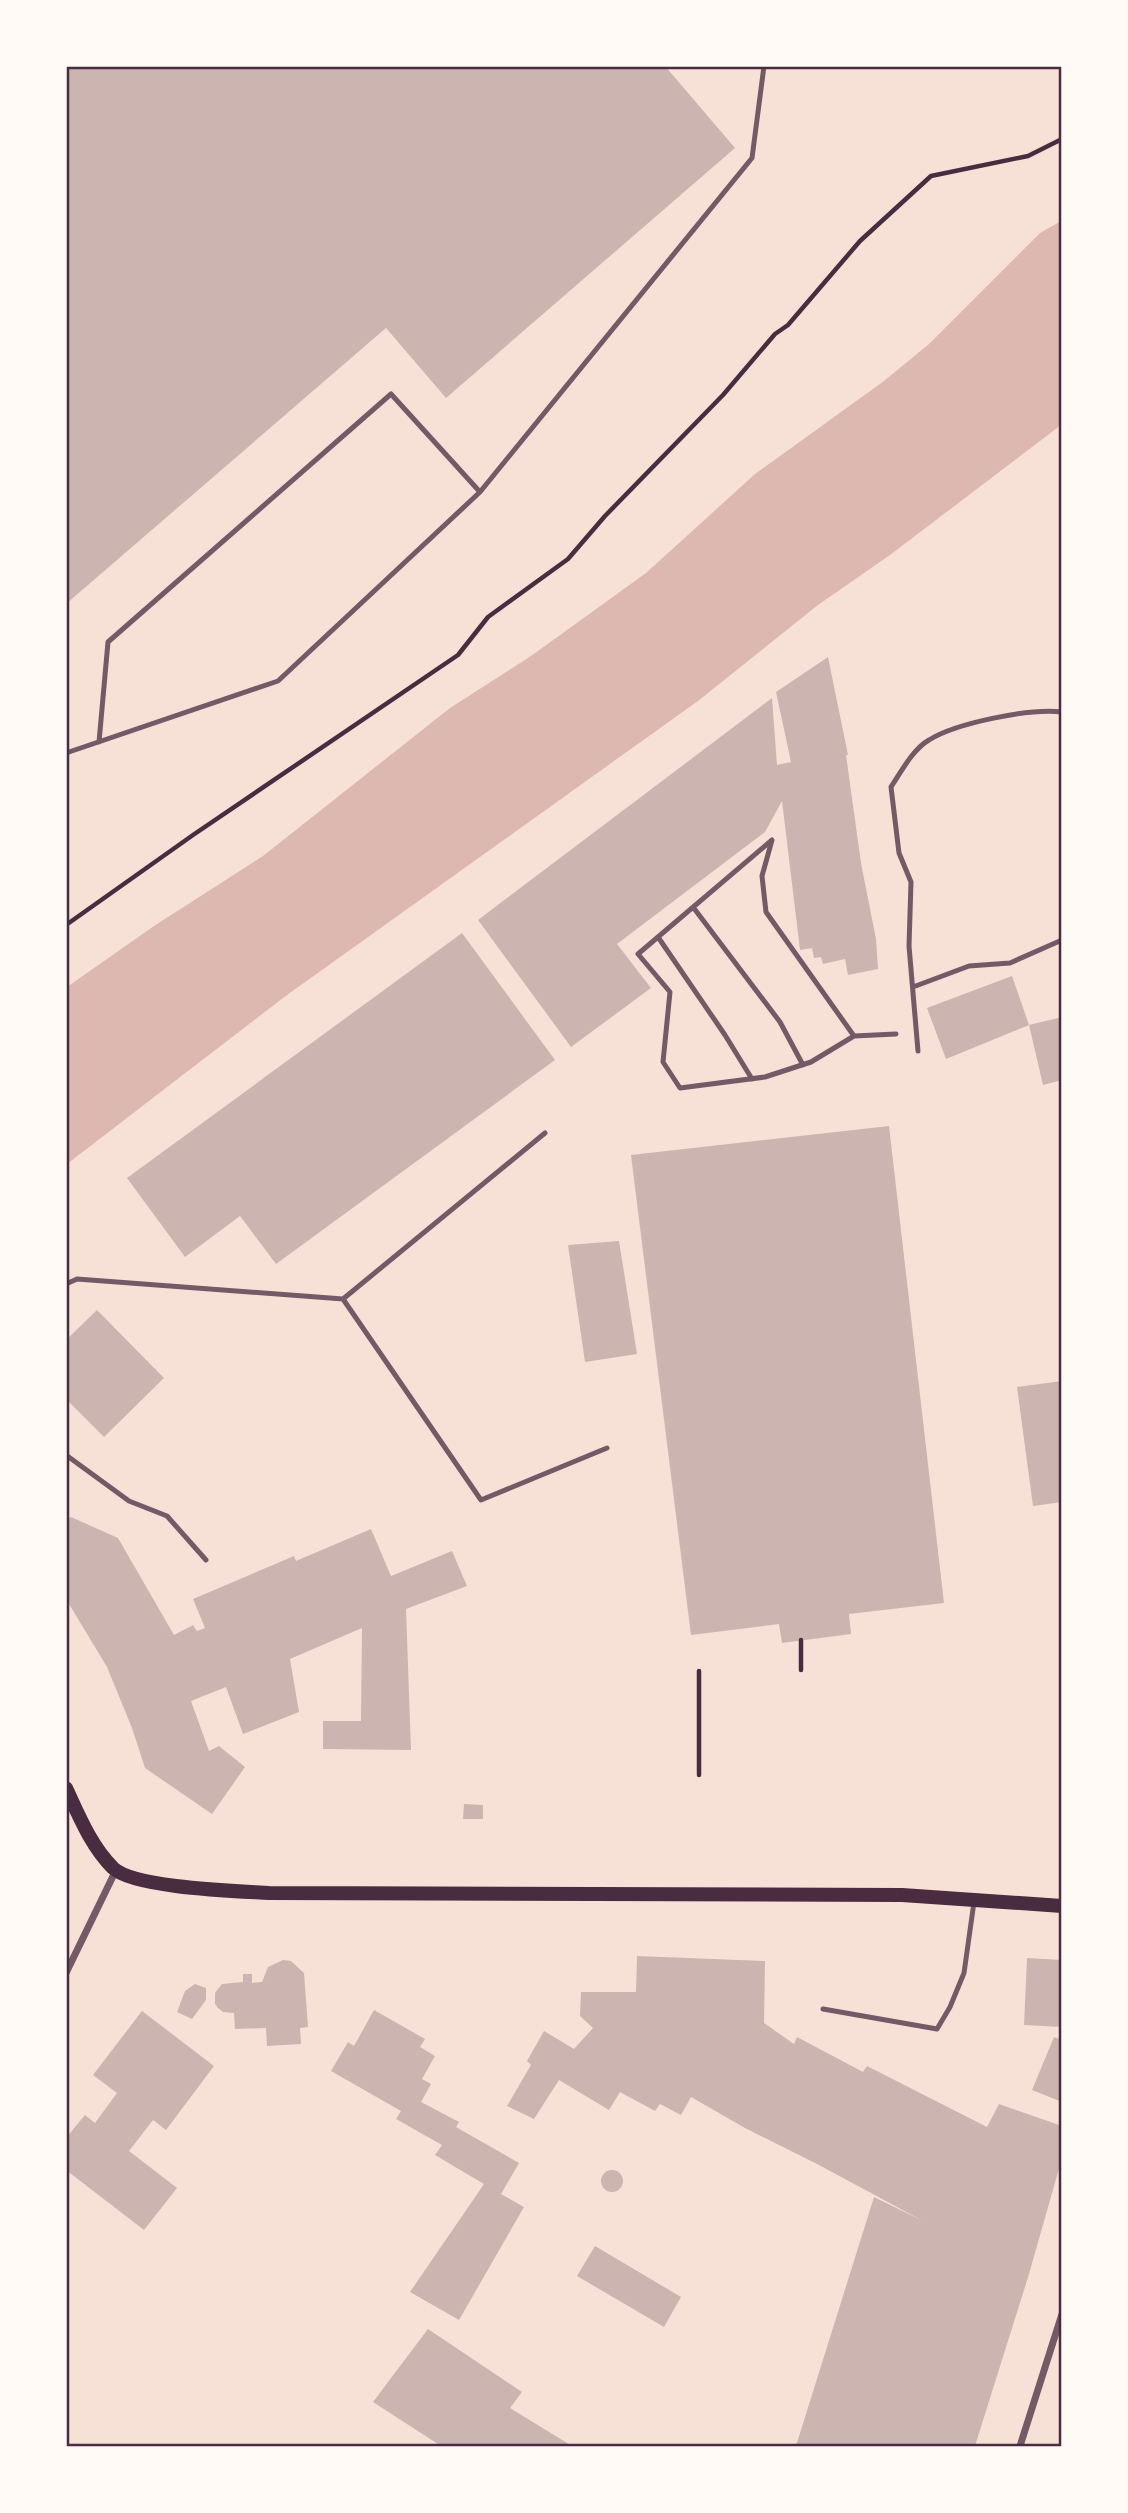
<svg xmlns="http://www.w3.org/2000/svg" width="1128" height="2513" viewBox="0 0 1128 2513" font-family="'Golos Text',sans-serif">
<rect width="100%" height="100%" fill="#f7e1d7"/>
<path fill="#dcb8b0" d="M1061 221V425L890 555 818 605 698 701 287 995 67 1164V987L154 926 263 856 450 708 531 656 646 573 755 474 884 381 929 344 1040 233Z"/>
<path fill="#ccb4b1" d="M66 66H665L735 148 446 398 386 328 66 604Z
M828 657 848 755H846L861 863 876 939 878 969 848 975 845 959 823 964 821 957 814 958 812 948 800 950 782 801 765 832 617 944 651 988 571 1047 478 920 772 698 777 765 791 762 776 692Z
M462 933 555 1060 276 1264 240 1216 185 1257 127 1178Z
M1012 976 1029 1025 946 1059 927 1008Z
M1062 1017V1080L1043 1085 1029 1025Z
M889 1126 944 1603 849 1614 851 1634 782 1643 779 1624 691 1635 631 1155Z
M619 1241 637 1354 585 1362 568 1245Z
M97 1310 164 1378 104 1437 66 1399V1340Z
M1062 1381V1502L1033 1506 1017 1387Z
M71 1517 118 1538 174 1635 193 1625 197 1631 205 1628 193 1599 294 1556 296 1561 371 1529 391 1576 452 1551 467 1586 406 1609 411 1750 323 1749V1721H361L362 1628 290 1659 299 1712 243 1734 226 1687 191 1701 209 1751 219 1746 245 1767 212 1814 145 1768 132 1728 107 1667 66 1599V1520Z
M464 1804 483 1805V1819H463Z
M637 1956 765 1961 764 2023 794 2044 797 2037 863 2072 867 2066 987 2127 999 2104 1062 2126V2158L1029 2274 975 2446H796L874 2197 923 2221 817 2164 745 2128 691 2097 681 2115 660 2104 655 2111 620 2092 609 2110 559 2080 534 2119 507 2106 531 2065 527 2061 544 2031 574 2049 593 2028 580 2016 581 1992H636Z
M1027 1958 1062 1960V2027L1024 2025Z
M283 1960 291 1961 304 1973 308 2027 300 2028 301 2044 267 2046 266 2028 235 2029 234 2013 223 2012 218 2008 215 2004V1993L222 1984 243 1982V1974H252V1983L262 1982 268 1967Z
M195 1984 206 1988V2000L192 2019 177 2012 185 1991Z
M374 2010 425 2039 420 2047 435 2056 422 2079 431 2084 421 2102 459 2122 456 2127 519 2163 501 2194 524 2207 459 2320 410 2292 484 2184 435 2155 442 2145 396 2119 401 2111 331 2071 348 2042 354 2046Z
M142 2011 214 2066 166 2130 153 2120 129 2151 177 2188 144 2230 66 2170V2138L85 2115 95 2123 117 2093 93 2075Z
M1054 2037 1062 2040V2102L1032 2090Z
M601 2181a11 11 0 1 1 22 0a11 11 0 1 1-22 0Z
M595 2246 681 2297 664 2327 577 2276Z
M428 2329 522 2392 510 2408 572 2446H441L373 2402Z"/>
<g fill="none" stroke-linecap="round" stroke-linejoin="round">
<path stroke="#4a2c40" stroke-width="4.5" d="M66 925 193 835 458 655 488 617 568 559 605 516 723 395 775 334 788 325 860 241 931 176 1028 156 1062 139
M801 1640V1670
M699 1671V1775"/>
<path stroke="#755966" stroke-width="5" d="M480 492 752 158 764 66
M66 753 278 681 480 492 391 394 108 642 99 742
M693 907 780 1022 803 1065
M658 937 725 1035 752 1079
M913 987 969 966 1010 963 1062 940
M854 1036 811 1062 765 1077 680 1088 663 1062 670 992 638 954 772 840 762 876 766 912 854 1036 896 1034
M918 1051 909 946 911 882 899 853 891 787C901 772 913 749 929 740 956 723 1030 708 1062 712
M66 1284 77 1279 343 1299 545 1133
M343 1299 481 1500 607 1448
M66 1455 129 1501 167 1516 206 1560
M823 2009 937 2029 950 2007 964 1973 974 1902"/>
<path stroke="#755966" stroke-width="7" d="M66 1973 116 1870
M1020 2446 1062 2314"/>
<path stroke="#4a2c40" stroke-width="14" d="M66 1788C79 1816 91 1846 113 1868 134 1888 237 1891 269 1893L902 1895 1062 1906"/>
</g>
<rect width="1128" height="2513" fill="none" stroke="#fffaf5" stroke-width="136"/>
<rect x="68" y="68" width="992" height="2377" fill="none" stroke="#4a2c40" stroke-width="2.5"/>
</svg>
